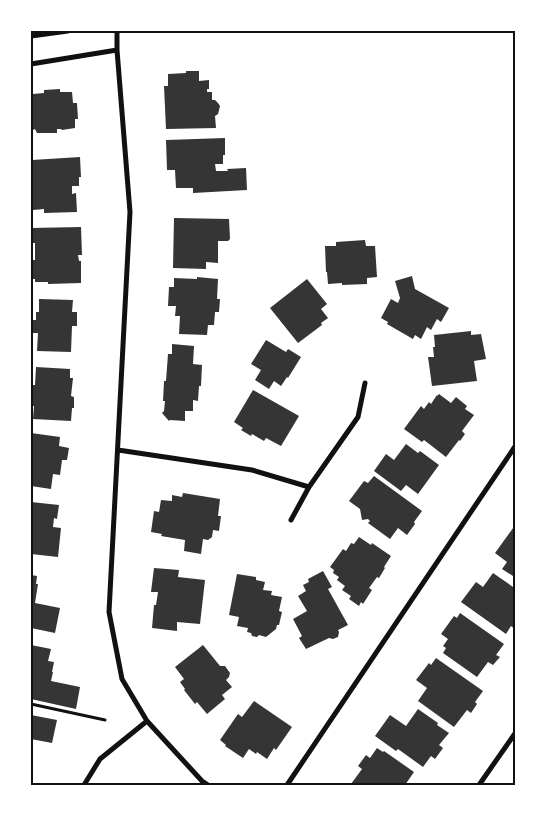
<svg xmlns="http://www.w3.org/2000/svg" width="547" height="816" viewBox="0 0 547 816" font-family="'PT Sans',sans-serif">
<rect width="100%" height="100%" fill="#fff"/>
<path fill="#353535" d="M186 71H199V81L209 80V89H207V92H212V100H215L218 103 220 106 218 114 215 116 216 128 166 129 164 86H168V74L186 73Z
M60 89V92H72L73 103H77L78 119H75V128L62 130 61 129H57V133H37L35 129 31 131V96H33V94L44 93V90Z
M225 138V155H223V164H215L216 171H228L227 169 246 168 247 190 193 193V188H176L175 170H167L166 140Z
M80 157 81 177H79V186H72V194L76 193 77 212 44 213V209L33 210V199H31L32 160Z
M174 218 229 219 230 239 228 241H218V263L206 262V269L173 268Z
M81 227 82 255H78L79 261H81V283L48 284V282H35V279H31V260H35V243H31V228Z
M365 240 366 246H375L377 277 367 278V284L342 285V283L328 284 327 272H326L325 246H336V242Z
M412 276 415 289 449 308 441 322 437 319 431 330 427 327 421 339 415 335 413 339 387 324 388 322 381 318 391 299 398 303 400 298 395 281Z
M197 277 218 279 217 299H220L219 312H215L214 325H208L207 335 179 334 180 316H175L176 306H168L169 287H174V278L197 279Z
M307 279 327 304 321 309 328 318 321 323 322 325 298 343 270 308Z
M39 299 73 300 72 312H77V326H72L71 352 37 351 38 333H33V320H36V312H39Z
M471 331V335L481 334 486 359 474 361 477 381 432 386 428 357H434L433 347H435L434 335Z
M266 340 286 352 288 349 301 357 288 378 287 377 281 386 274 381 269 389 255 380 261 370 251 364Z
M172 344 194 346 193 364 202 365 201 386H199L198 401 193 400V411H185V421L170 420 169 421 162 413 164 411 165 401H163L164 381H166L168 354H172Z
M36 367 70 369V378H73L71 396 74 397V408H72L71 421 33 419 34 406H31V385H35Z
M253 390 299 416 281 446 266 438 264 441 252 434 251 436 241 430 243 428 234 422Z
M439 394 451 403 456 397 467 406 465 409 474 415 462 431 465 434 460 441 459 440 446 457 424 440 422 442 404 429 421 406 424 409 429 402 431 404 437 395V396Z
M31 433 60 437 59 446 69 448 67 460H62L60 475 53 474 51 489 31 486Z
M406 444 418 453 420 451 439 465 418 494 406 485 401 491 374 471 386 454 394 460Z
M374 476 422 511 414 522 415 524 407 535 398 528 390 539 368 523 370 521 368 519 362 520 360 509 349 501 364 481 368 483Z
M183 493 220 499 218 516H221L219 531 213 530 212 537 208 540 203 539 201 554 184 551 185 540 161 536 162 534 151 532 154 511 159 512 161 500 172 501V495L182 497Z
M31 502 59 505 57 519 54 518 53 527 61 528 58 557 31 554Z
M516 524V578L502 569 507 562 495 553Z
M359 537 371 545 372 543 391 556 384 567 385 568 379 578 377 577 369 588 372 590 363 604 361 602 359 606 349 599 351 596 342 590 345 586 337 580 339 577 333 573 334 570 330 567 343 549 346 551 351 543 354 544Z
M154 568 179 570 178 577 205 580 200 624 177 622V631L152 628 154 605H156L158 592H151Z
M323 571 332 587 328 589 348 625 338 630 339 632 338 637 333 639 329 638 306 649 299 638 302 636 293 619 307 611 298 596 306 591 303 585 309 582 308 579Z
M493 573 516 589V630L511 626 506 634 461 602 476 582 483 587Z
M237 574 256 577V580L265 582 263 590 272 591 271 595 282 597 279 611 282 612 279 625H277L276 629 266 637 259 635 257 637 252 636 251 633 247 632 248 628 237 626 239 617 229 615Z
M31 575 37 576 36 584H38L35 603 60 608 55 633 31 628Z
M460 613 504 644 496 655 500 657 493 665 488 662 477 677 443 653 446 648 443 646 448 639 441 634 454 616 457 618Z
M31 645 51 649 48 661 54 662 52 672H53L51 681 80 687 76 709 31 699Z
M203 645 220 666H225L230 673 229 677 226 680 232 687 222 695 225 699 207 714 197 702 195 704 184 690 185 689 180 682 184 679 175 667Z
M436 658 483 691 475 702 477 704 471 713 467 710 454 727 418 701 427 688 416 680 429 663 431 665Z
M254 701 292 727 276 750 274 748 267 759 257 752 256 754 249 749 243 758 225 746 226 745 220 740 238 714 242 717Z
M418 709 438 723 437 725 449 733 439 745 443 748 435 759 431 756 423 767 398 749 396 751 375 736 390 715 406 726Z
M31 715 57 720 52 743 31 739Z
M377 748 383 752 384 751 414 772 405 785H353L351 784 362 769 358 766 366 755 370 758Z"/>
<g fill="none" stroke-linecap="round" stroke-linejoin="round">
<path stroke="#111" stroke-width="3" d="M31 704 105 720"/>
<path stroke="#111" stroke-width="5" d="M117 31V50L130 212 109 612 122 679 147 721 202 781 208 785
M31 36 68 31
M31 64 117 50
M118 450 252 470 309 487
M291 520 309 487 358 417 365 383
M84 785 100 759 147 721
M287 785 516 445
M479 785 516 732"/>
</g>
<rect width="547" height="816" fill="none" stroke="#ffffff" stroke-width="65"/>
<rect x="32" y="32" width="482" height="752" fill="none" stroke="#111" stroke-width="2"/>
</svg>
